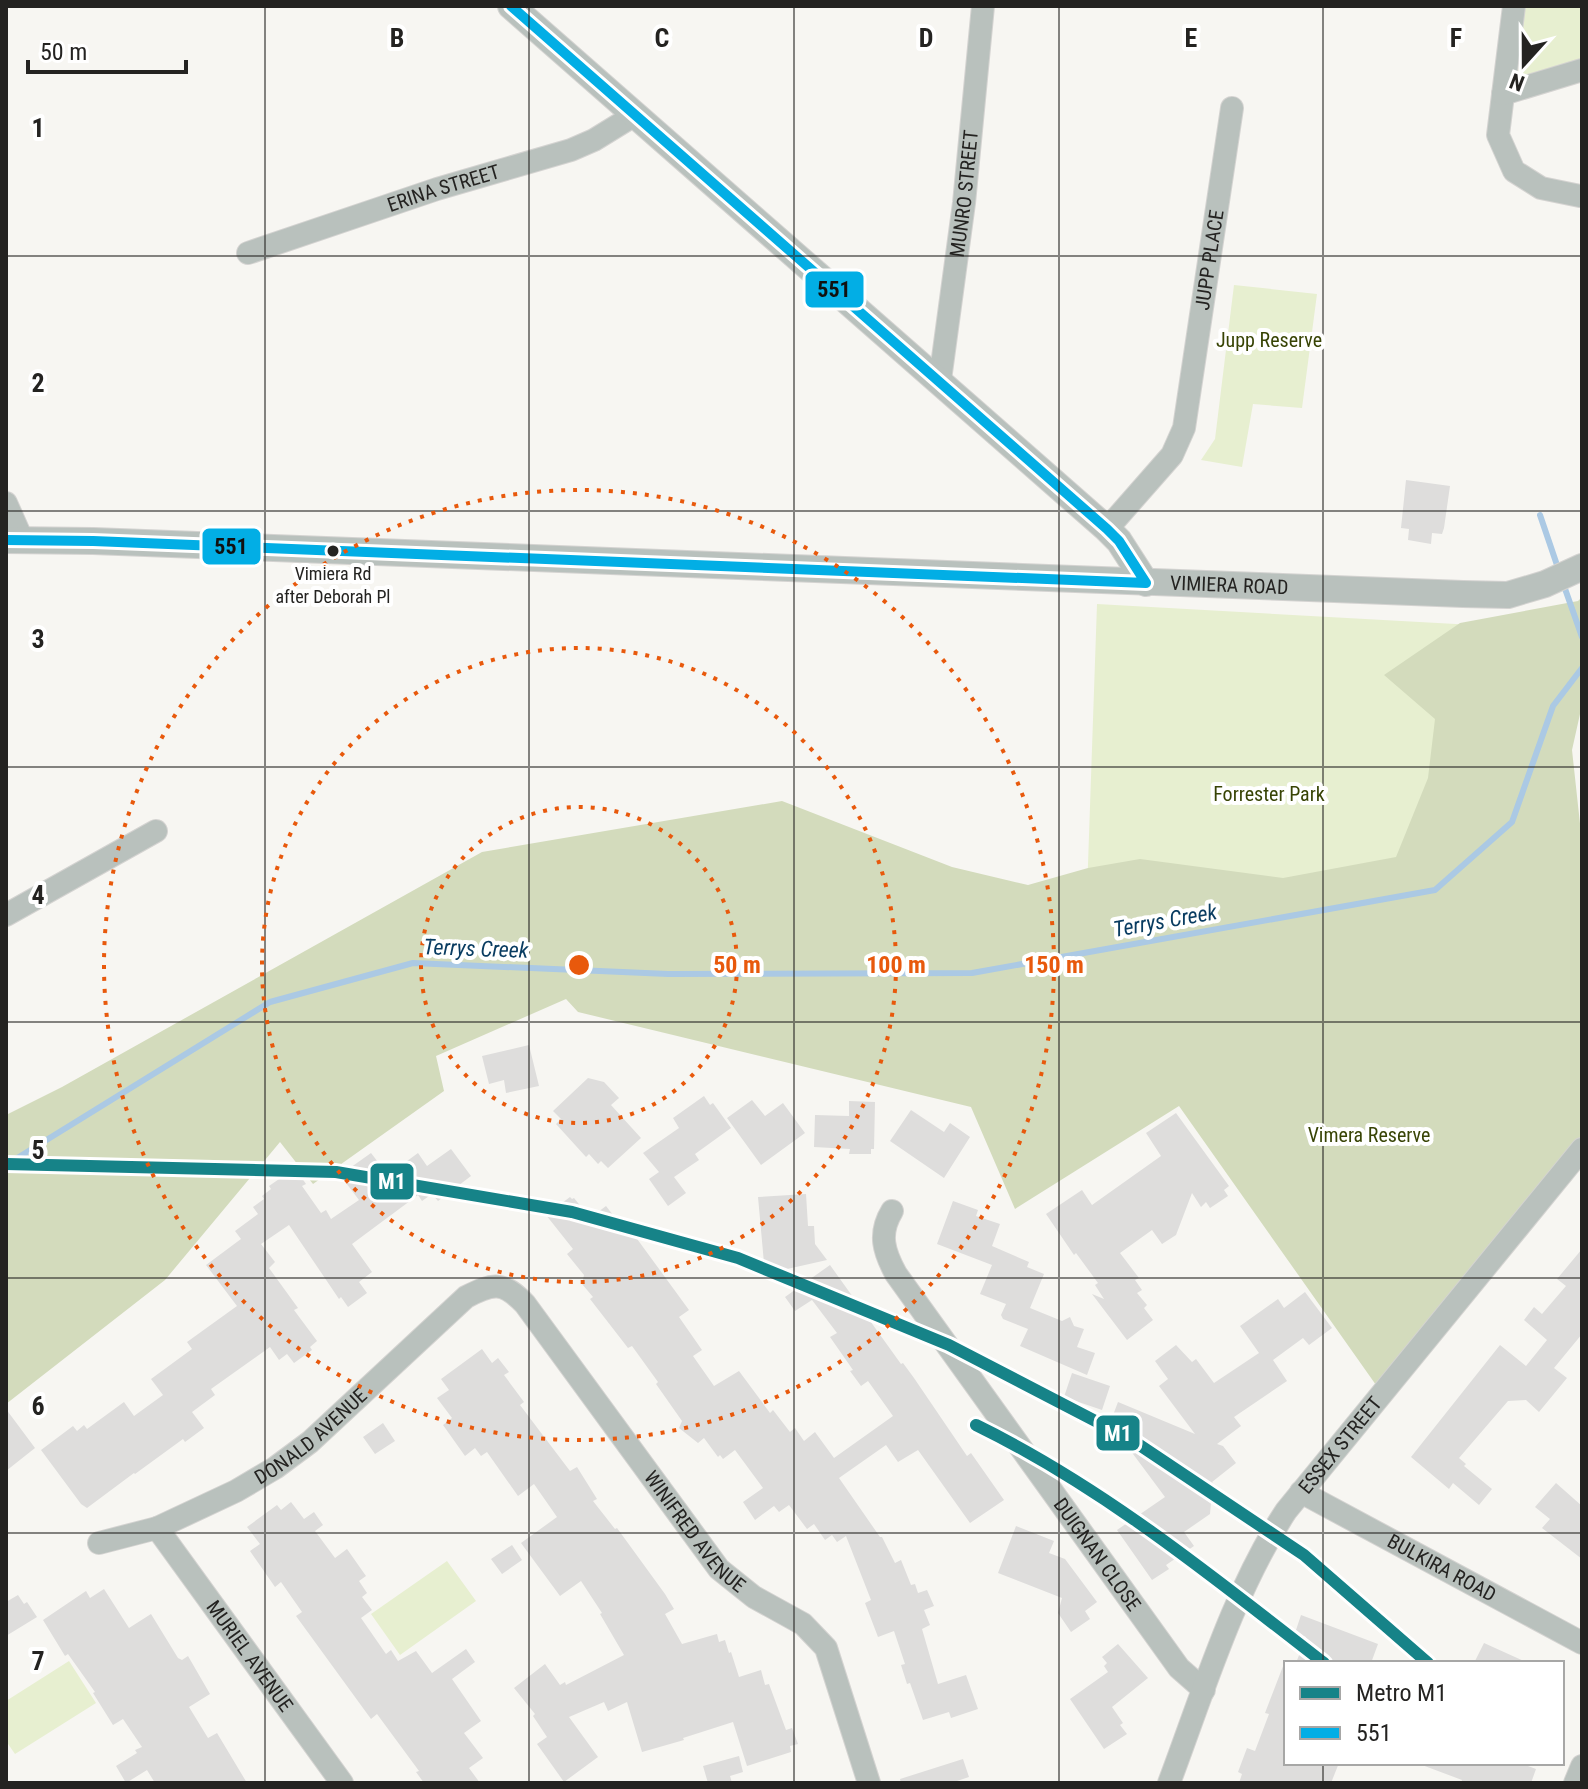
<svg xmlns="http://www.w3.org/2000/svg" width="1588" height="1789" viewBox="0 0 1588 1789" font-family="'Roboto Condensed',sans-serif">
<rect width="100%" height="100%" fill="#f7f6f2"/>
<path fill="#e7efd0" d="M1524 6 1582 7V60L1518 78Z
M1234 285 1317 294 1302 408 1253 404 1242 467 1201 460 1215 439Z
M1097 604 1492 626 1468 846 1084 980Z
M447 1561 476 1601 400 1655 371 1614Z
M69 1661 96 1703 15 1754 6 1741V1701Z"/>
<path fill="#d3dbbc" d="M1582 597V705L1572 750 1582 842V1139L1376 1385 1179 1106 1015 1209 971 1107 578 1012 566 999 436 1056 444 1091 313 1184 280 1142 165 1280 6 1404V1115L62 1087 482 852 782 801 952 867 1028 885 1088 868 1140 859 1283 878 1396 857 1428 778 1435 719 1384 675 1460 623 1578 601Z"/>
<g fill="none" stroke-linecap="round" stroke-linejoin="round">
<path stroke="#abc9e4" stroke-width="6" d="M1540 515 1558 568
M1563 583 1582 637
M6 1165 270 1002 413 963 668 974 972 973 1435 890 1512 822 1553 706 1582 668"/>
</g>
<path fill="#dedddc" d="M1406 480 1450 486 1444 528 1442 534 1432 533 1431 544 1408 540 1409 529 1401 528Z
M529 1045 539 1086 506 1093 504 1080 489 1084 482 1056Z
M588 1078 604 1082 619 1098 611 1105 641 1138 608 1168 601 1161 598 1164 589 1154 586 1157 556 1124 561 1119 553 1111Z
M704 1096 710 1105 713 1103 731 1128 695 1154 699 1160 674 1177 686 1193 668 1206 649 1179 659 1172 643 1153 679 1128 673 1118Z
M752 1100 765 1116 783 1103 805 1133 761 1165 727 1118Z
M849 1101 875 1102 874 1149H871V1154H849L850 1149 814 1147 815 1115 849 1116Z
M911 1110 944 1132 950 1123 970 1137 944 1178 890 1141Z
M1176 1113 1229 1186 1224 1190 1228 1196 1210 1208 1206 1202 1201 1207 1192 1193 1176 1235 1162 1244 1152 1230 1120 1253 1139 1278 1135 1280 1142 1290 1137 1293 1147 1305 1144 1308 1153 1320 1127 1340 1092 1294 1104 1299 1095 1285 1098 1283 1076 1253 1074 1255 1046 1214 1082 1190 1092 1205 1161 1156 1146 1133Z
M451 1149 471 1176 438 1201 432 1194 422 1201 418 1195 352 1244 372 1272 359 1282 367 1293 348 1307 341 1297 339 1299 289 1225 261 1244 275 1262 269 1268 298 1308 294 1310 317 1341 310 1347 312 1350 294 1363 287 1354 279 1360 270 1347 211 1389 215 1395 192 1412 204 1428 185 1442 183 1439 135 1474 134 1473 87 1508 81 1504 41 1450 73 1426 77 1431 84 1425 87 1429 124 1402 134 1416 163 1395 151 1379 192 1349 187 1342 237 1306 206 1265 241 1239 235 1231 258 1214 253 1207 264 1199 262 1196 271 1189 269 1186 295 1168 306 1184 302 1186 321 1213 326 1210 331 1219 359 1200 340 1175 371 1153 388 1175 418 1153 427 1166Z
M806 1194 808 1226H814L815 1244 827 1260 765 1274 758 1197Z
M570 1197 572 1199 574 1198 590 1218 606 1206 620 1224 624 1221 689 1310 679 1317 702 1350 693 1356 714 1386 739 1371 770 1413 773 1410 790 1432 795 1428 804 1441 815 1432 834 1458 893 1416 868 1381 861 1386 850 1371 853 1370 830 1337 837 1333 812 1300 795 1311 785 1297 830 1265 901 1364 903 1363 914 1378 967 1456 971 1453 1004 1500 970 1523 918 1450 898 1462 886 1445 839 1478 880 1537H882L895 1563 901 1560 911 1585 915 1584 918 1593 927 1590 934 1606 924 1610 930 1625 922 1629 938 1684 966 1675 978 1709 951 1718 949 1712 923 1720 910 1683 907 1684 901 1665 905 1664 894 1631 878 1637 865 1603 871 1600 846 1536 837 1542 832 1535 825 1540 814 1524 807 1529 789 1505 779 1512 774 1506 755 1520 743 1502 763 1488 735 1450 723 1459 720 1455 718 1457 704 1438 698 1443 679 1428 682 1421 656 1384 658 1382 632 1346 628 1348 590 1299 593 1297 582 1284 584 1275 567 1254 573 1249 546 1215Z
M953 1201 978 1210 976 1216 1000 1224 992 1246 1029 1262 1027 1267 1044 1274 1030 1308 1062 1321 1070 1317 1074 1326 1084 1329 1077 1347 1095 1353 1087 1375 1020 1346 1028 1329 1003 1319 1001 1315 1006 1304 980 1294 992 1265 937 1244Z
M1582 1249V1334L1554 1368 1567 1378 1539 1412 1526 1400 1508 1401 1459 1458 1466 1464 1464 1466 1492 1489 1479 1505 1453 1483 1449 1489 1411 1457 1500 1345 1526 1366 1547 1340 1524 1320 1534 1307 1542 1314 1566 1286 1557 1279Z
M1305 1292 1332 1328 1309 1345 1303 1338 1273 1360 1287 1381 1234 1417 1241 1426 1217 1444 1223 1446 1236 1463 1212 1482 1221 1495 1211 1502 1210 1514 1184 1532 1194 1546 1166 1565 1169 1569 1152 1580 1117 1530 1165 1497 1110 1423 1118 1402 1195 1434 1159 1386 1168 1379 1155 1361 1176 1345 1192 1362 1196 1359 1214 1383 1259 1353 1240 1326 1278 1299 1284 1308Z
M482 1349 492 1363 498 1358 509 1372 504 1375 524 1402 520 1405 570 1471 577 1467 597 1499 593 1501 615 1529 617 1528 665 1594 674 1609 665 1614 682 1644 717 1634 719 1642 725 1640 729 1653 731 1652 739 1677 761 1670 765 1685 769 1684 786 1730 792 1728 798 1744 790 1746 791 1752 747 1766 733 1722 683 1738 684 1740 642 1752 627 1702 608 1711 604 1702 569 1717 598 1757 564 1782 537 1744 547 1737 533 1716 535 1714 514 1688 545 1664 560 1685 565 1682 566 1685 624 1655 600 1614 602 1613 581 1581 560 1596 521 1543 557 1517 534 1484 518 1496 487 1452 481 1456 475 1448 465 1456 443 1425 452 1418 437 1398 449 1390 441 1379Z
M1072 1373 1110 1386 1102 1410 1064 1397Z
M6 1409 35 1448 6 1471Z
M383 1423 395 1441 375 1454 363 1437Z
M1556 1483 1582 1506V1559L1542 1528 1550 1519 1535 1507Z
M291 1502 304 1519 314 1512 323 1525 315 1531 335 1558 347 1549 366 1576 359 1581 367 1593 362 1597 372 1610 361 1618 386 1654 391 1650 398 1661 416 1651 432 1673 466 1649 475 1662 452 1679 481 1721 464 1733 483 1758 469 1768 480 1783H424L416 1772 419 1771 377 1714 371 1719 296 1616 302 1612 281 1582 275 1587 250 1551 260 1544 247 1527 277 1505 281 1510Z
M1016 1526 1054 1541 1049 1553 1065 1559 1097 1602 1085 1611 1090 1619 1071 1632 1058 1613 1062 1598 998 1573Z
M512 1545 522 1560 502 1574 491 1559Z
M104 1589 129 1628 151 1614 178 1658 182 1660 188 1656 210 1694 189 1707 208 1738 217 1733 247 1783H155L147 1770 126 1783 116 1766 137 1753 135 1750 142 1747 123 1719 113 1725 93 1693 95 1692 68 1654 65 1656 43 1620 86 1591 90 1598Z
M18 1595 24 1604 27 1602 37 1617 6 1636V1602Z
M1301 1615 1378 1644 1371 1663H1296L1306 1637 1295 1633Z
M1484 1643 1528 1663H1474Z
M1118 1644 1148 1678 1112 1707 1123 1723 1120 1725 1127 1734 1104 1749 1070 1699 1108 1672 1104 1666 1107 1663 1102 1657Z
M1285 1661 1286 1763H1339L1331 1783H1239L1242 1774 1238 1772 1247 1748 1255 1751 1269 1714 1265 1713Z
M739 1756 743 1772 730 1776 732 1783H708L703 1766Z
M963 1759 969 1777 951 1783H901L900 1779Z
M1422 1763H1520L1536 1769 1531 1783H1461L1462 1780 1422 1765Z"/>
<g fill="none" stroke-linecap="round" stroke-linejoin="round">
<defs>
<g id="minor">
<path d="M1514 6 1498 135 1514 171 1541 188 1580 196"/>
<path d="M1503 94 1582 70"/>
<path id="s1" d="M248 253 437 189 571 150 594 140 633 116"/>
<path id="s2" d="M940 380 964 203 983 6"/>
<path d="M6 503 22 539"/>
<path id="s3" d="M1107 529 1172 455 1184 428 1232 108"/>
<path d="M6 915 156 831"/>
<path id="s4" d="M892 1211C878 1234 884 1252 896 1274L1179 1668 1204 1690"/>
<path id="s5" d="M1301 1492 1582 1643"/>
<path id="s6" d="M157 1528 342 1783"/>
<path id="s7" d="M99 1543 157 1528 236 1491 275 1468 310 1442 466 1297C493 1283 503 1281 525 1304L719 1569 754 1597 803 1624 826 1648 869 1783"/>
<path id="s8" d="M1169 1783C1203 1693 1233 1592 1286 1511L1582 1149"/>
<path d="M1575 1783 1582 1766"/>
</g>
<g id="tertiary">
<path d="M511 6 1107 529 1119 541 1146 583"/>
<path id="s9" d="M6 540 93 541 1463 594 1508 595 1545 584 1582 567"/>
</g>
</defs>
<use href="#minor" stroke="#d4d3d1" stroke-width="24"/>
<use href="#tertiary" stroke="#d4d3d1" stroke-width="28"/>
<use href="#minor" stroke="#b9c1bd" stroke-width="22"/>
<use href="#tertiary" stroke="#b9c1bd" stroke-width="26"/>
<defs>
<path id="bus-1" d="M511 6 1107 529 1119 541 1146 583
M6 540 93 541 1146 583"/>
</defs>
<use href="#bus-1" stroke="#fff" stroke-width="16"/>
<use href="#bus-1" stroke="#02aee5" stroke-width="10"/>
<defs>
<path id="metro-1" d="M6 1164 336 1172 572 1212 738 1258 949 1345 1132 1440 1304 1555 1428 1663
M976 1425C1103 1487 1213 1577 1324 1663"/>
</defs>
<use href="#metro-1" stroke="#fff" stroke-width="18"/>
<use href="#metro-1" stroke="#168388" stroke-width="12"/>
</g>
<path fill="none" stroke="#242321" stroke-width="2" stroke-opacity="0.55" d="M265 6V1783M529 6V1783M794 6V1783M1059 6V1783M1323 6V1663M6 256H1582M6 511H1582M6 767H1582M6 1022H1582M6 1278H1582M6 1533H1582M1323 1763V1783"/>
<g fill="none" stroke="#e8590c" stroke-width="4" stroke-dasharray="4 8">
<circle cx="579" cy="965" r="158"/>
<circle cx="579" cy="965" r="317"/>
<circle cx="579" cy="965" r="475"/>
</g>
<circle fill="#242321" stroke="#fff" stroke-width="3" cx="333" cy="551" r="7"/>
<g text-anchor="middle" stroke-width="8" stroke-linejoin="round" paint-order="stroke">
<g font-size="18" fill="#242321" stroke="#fff">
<text x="333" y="580">Vimiera Rd<tspan x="333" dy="23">after Deborah Pl</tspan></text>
</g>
<g font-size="20" fill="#242321" stroke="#fff">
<text dy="7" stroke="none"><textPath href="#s1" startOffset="206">ERINA STREET</textPath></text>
<text dy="7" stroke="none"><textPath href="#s2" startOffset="188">MUNRO STREET</textPath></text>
<text dy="7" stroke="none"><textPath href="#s3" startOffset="298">JUPP PLACE</textPath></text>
<text dy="7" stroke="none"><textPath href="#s9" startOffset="1224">VIMIERA ROAD</textPath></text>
<text dy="7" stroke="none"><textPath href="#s7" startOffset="240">DONALD AVENUE</textPath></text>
<text dy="7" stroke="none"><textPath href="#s8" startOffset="382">ESSEX STREET</textPath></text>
<text dy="7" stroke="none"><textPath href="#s7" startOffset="800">WINIFRED AVENUE</textPath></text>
<text dy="7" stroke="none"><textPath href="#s4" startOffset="412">DUIGNAN CLOSE</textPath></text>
<text dy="7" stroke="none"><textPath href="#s5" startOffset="160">BULKIRA ROAD</textPath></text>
<text dy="7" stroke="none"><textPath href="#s6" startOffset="158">MURIEL AVENUE</textPath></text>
</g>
<g font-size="20" fill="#384405" stroke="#fff">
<text x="1269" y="347">Jupp Reserve</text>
<text x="1269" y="801">Forrester Park</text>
<text x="1369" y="1142">Vimera Reserve</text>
</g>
<g font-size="22" font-style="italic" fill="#093c61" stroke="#fff">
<text transform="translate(1165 920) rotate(-10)" y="8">Terrys Creek</text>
<text transform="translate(476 948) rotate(2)" y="8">Terrys Creek</text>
</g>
</g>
<g font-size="26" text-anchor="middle" font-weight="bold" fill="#242321" stroke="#fff" stroke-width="8" stroke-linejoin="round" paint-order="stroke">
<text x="397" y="47">B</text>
<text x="662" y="47">C</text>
<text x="926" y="47">D</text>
<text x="1191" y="47">E</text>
<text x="1456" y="47">F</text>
<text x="38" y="137">1</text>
<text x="38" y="392">2</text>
<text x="38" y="648">3</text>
<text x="38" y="904">4</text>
<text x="38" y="1159">5</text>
<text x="38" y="1415">6</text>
<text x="38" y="1670">7</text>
</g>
<circle cx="579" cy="965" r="12" fill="#e8590c" stroke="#fff" stroke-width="4"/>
<g font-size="24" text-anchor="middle" font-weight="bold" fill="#e8590c" stroke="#fff" stroke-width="8" stroke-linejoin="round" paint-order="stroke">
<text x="737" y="973">50 m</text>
<text x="896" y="973">100 m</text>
<text x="1054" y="973">150 m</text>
</g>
<g stroke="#fff" stroke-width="3">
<rect x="804" y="270" width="61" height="39" rx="8" fill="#02aee5"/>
<rect x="201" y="527" width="61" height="39" rx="8" fill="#02aee5"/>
<rect x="369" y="1162" width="46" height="39" rx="8" fill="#168388"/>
<rect x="1095" y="1414" width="46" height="38" rx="8" fill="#168388"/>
</g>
<g font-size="22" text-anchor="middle" font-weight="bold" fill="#fff">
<text x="392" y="1189">M1</text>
<text x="1118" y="1441">M1</text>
</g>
<g font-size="22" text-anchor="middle" font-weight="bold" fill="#111">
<text x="834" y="297">551</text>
<text x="231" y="554">551</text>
</g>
<rect width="1588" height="1789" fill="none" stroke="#242321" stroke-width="16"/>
<rect x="1284" y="1661" width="280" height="104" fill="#ffffff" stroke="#a7a7a6" stroke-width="2"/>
<rect x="1300" y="1687" width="40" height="12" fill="#168388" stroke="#a7a7a6" stroke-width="2"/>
<text x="1356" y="1701" font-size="24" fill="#242321">Metro M1</text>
<rect x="1300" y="1727" width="40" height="12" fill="#02aee5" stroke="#a7a7a6" stroke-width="2"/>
<text x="1356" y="1741" font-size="24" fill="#242321">551</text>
<g transform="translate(1524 64) rotate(201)" stroke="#ffffff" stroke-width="6" paint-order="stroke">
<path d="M0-6L14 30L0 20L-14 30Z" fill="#242321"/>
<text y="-12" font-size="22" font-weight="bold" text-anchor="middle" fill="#242321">N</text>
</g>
<path d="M28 60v12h158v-12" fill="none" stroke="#242321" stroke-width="4"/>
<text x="40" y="60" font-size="24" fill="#242321" stroke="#ffffff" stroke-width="6" paint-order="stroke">50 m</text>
</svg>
